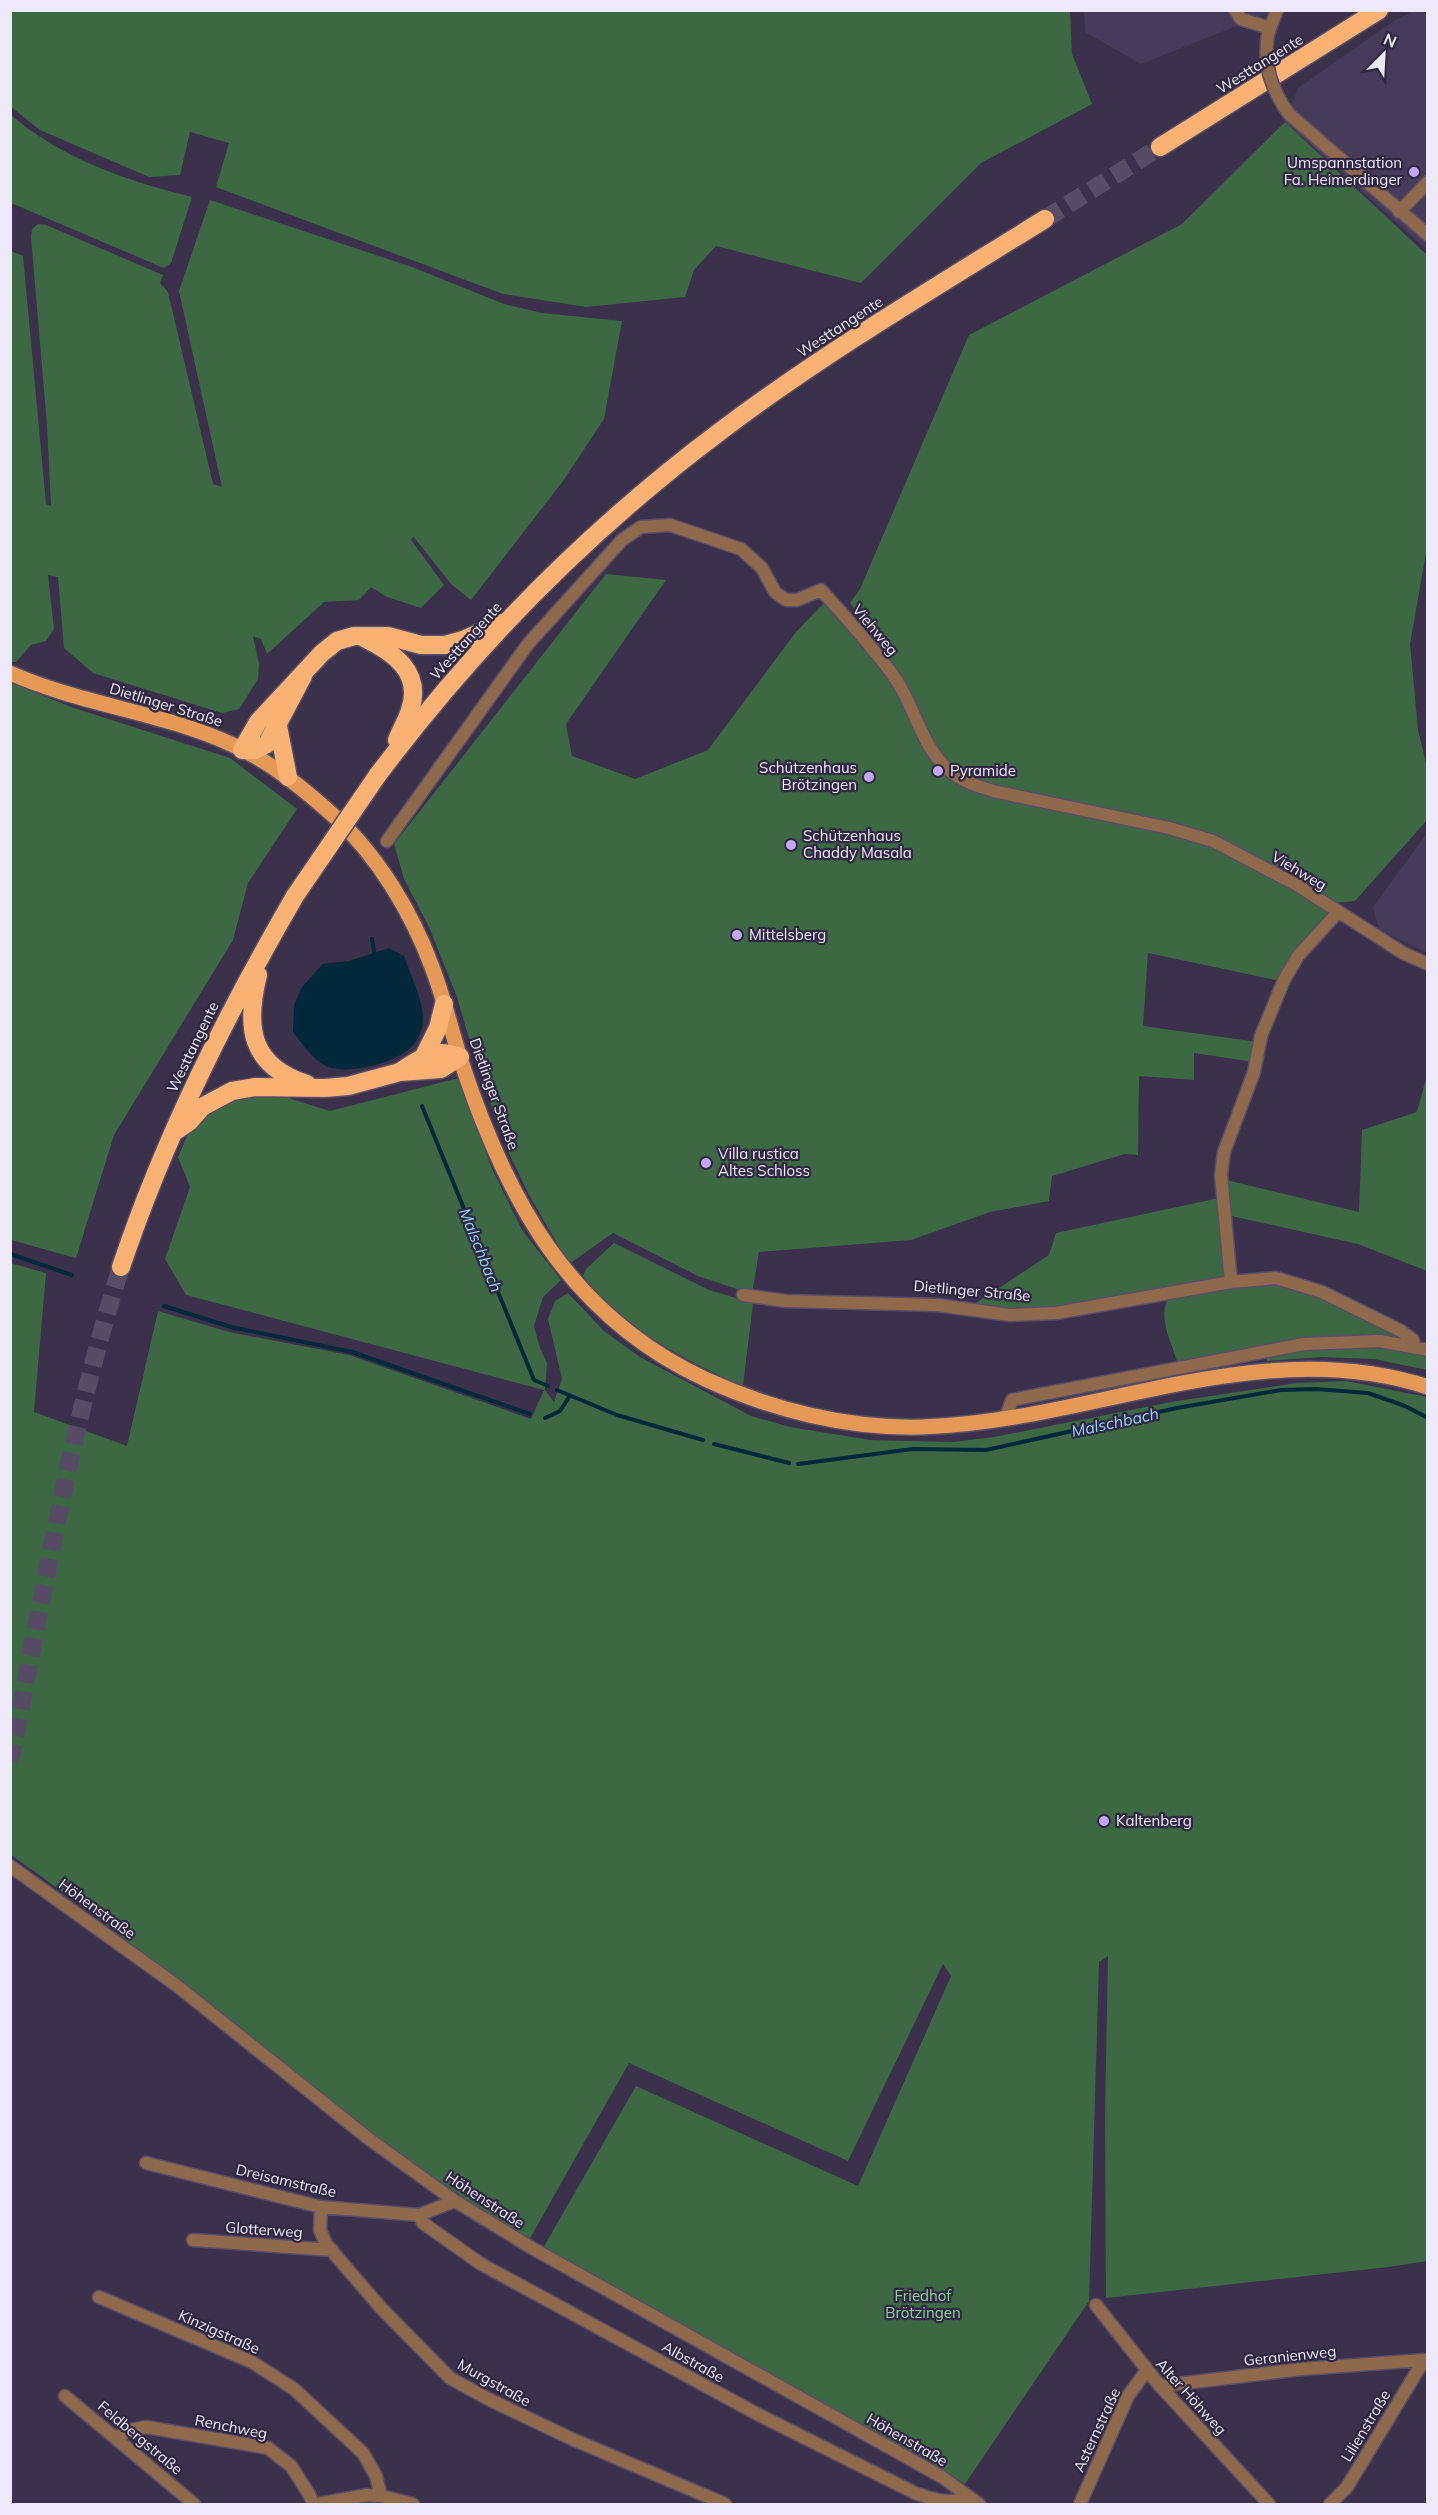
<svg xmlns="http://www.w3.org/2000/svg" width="1438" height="2515" viewBox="0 0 1438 2515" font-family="Mulish,sans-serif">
<rect width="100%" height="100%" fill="#3b314b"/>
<path fill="#463c5a" d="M1084 11H1269L1267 14 1141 64 1085 32Z
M1414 11H1427V250L1285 122 1298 88 1395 20Z
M1427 833V953L1379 929 1373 907Z"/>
<path fill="#3c6944" d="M10 11H1070L1072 54 1092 104 981 163 861 283 716 246 694 270 685 297 586 307 503 294 216 187 229 143 190 132 180 175 149 177 40 130 11 107Z
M11 115C62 159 128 181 192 197L171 263 164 268 11 203Z
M1285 122 1427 255V547L1410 644 1418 730 1427 767V820L1355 901 1336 903 1297 950 1280 981 1148 953 1143 1026 1258 1042 1254 1062 1194 1053V1080L1139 1076 1138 1155 1125 1154 1052 1176 1049 1201 990 1212 911 1240 759 1252 752 1294 698 1276 613 1233 569 1264 529 1195 508 1151 480 1076 457 997 429 927 404 879 394 844 606 574 666 580 566 724 572 756 635 779 708 750 796 632 826 601 863 649 866 624 850 603 860 589 969 335 1182 224Z
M210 200 412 267 504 304 542 313 622 321 604 419 563 481 471 600 451 584 413 536 411 540 444 585 421 608 387 597 371 587 359 600 324 602 267 654 261 639 253 636 259 664 258 679 239 709 222 713 93 673 64 648 58 577 48 575 54 629 46 641 31 645 16 662H10L11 251 23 256 46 504 51 506 47 425 31 237 32 229 38 224 46 225 163 275 160 283 168 292 213 484 222 487 179 291Z
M11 683 71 707 230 758 297 809 248 883 233 940 114 1135 76 1258 11 1240Z
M1427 1075V1271L1358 1244 1227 1215 1226 1180 1359 1212 1362 1130 1417 1112Z
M459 1078 492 1169 522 1230 561 1280 543 1297 534 1326 540 1348 547 1363 545 1390 554 1402 562 1379 548 1319 555 1301 568 1293 604 1331 640 1357 751 1416 790 1427 870 1440 953 1442 994 1437 1171 1402 1297 1383 1346 1381 1427 1397V2261L1388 2267 1106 2298 1105 2118 1108 1956 1099 1962 1089 2301 965 2484 833 2409 542 2250 636 2086 858 2186 951 1976 943 1964 848 2161 629 2063 529 2240C478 2207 427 2174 378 2138 254 2046 138 1943 11 1855L10 1263 46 1273 34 1412 127 1446 158 1311 229 1332 349 1355 531 1419 544 1390 186 1295 165 1259 190 1187 178 1157 187 1136 197 1122 210 1110 232 1097 256 1095 282 1096 330 1111Z
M1219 1198 1226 1269 1223 1278 1046 1312 1011 1311 976 1306V1303L1049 1255 1056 1233Z
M614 1243 709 1290 753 1303 743 1386C683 1359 624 1329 583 1276L586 1269Z
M1275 1282C1320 1295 1366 1310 1403 1339 1327 1328 1259 1349 1184 1365L1177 1361C1170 1338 1156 1315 1171 1294L1229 1285 1245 1287 1260 1283Z
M1325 1346H1379L1427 1356V1370L1374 1359 1321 1357 1267 1361 1266 1356Z"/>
<path fill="#022939" d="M389 948 404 956C410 973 425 1005 423 1022 422 1032 416 1044 408 1050 390 1064 341 1078 321 1063 310 1056 301 1042 293 1032L294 1005 302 987 323 964 349 961Z"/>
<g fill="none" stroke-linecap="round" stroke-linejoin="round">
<path stroke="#022939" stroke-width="4" d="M372 939 375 956
M422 1106 534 1380 548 1386
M10 1254 72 1275
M164 1306 231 1327 352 1352 530 1414
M557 1390 617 1415 703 1440
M545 1418 560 1411 569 1397
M714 1444 789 1463
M798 1464 913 1449 986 1450 1177 1408 1281 1390 1316 1389 1368 1393 1405 1406 1428 1418"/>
<path stroke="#564d65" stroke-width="18" stroke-dasharray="18 9" stroke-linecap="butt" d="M1045 219 1160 147
M10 1762C43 1597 70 1428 121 1267"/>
<defs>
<path id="minor" d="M1235 10 1241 19 1270 28
M1268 34 1277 10
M1289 114 1428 235
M1399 212 1428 182
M387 841 528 644 622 540 641 527 670 525 741 549 762 568 775 592 786 600H797L821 590C847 619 873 647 895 678 915 707 922 749 951 772 963 782 978 786 993 791L1169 828 1213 841 1297 885 1403 953 1428 964
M1231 1282 1221 1175 1224 1152 1254 1072 1261 1036 1284 980 1298 956 1338 912
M743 1295 786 1301 937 1305 1010 1315 1056 1313 1231 1282 1276 1278 1322 1292 1401 1331 1413 1340 1414 1346
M1006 1417 1012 1400 1304 1344 1380 1341 1428 1350
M10 1866 176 1985 369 2139 455 2201 532 2248 942 2477 979 2504
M146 2163 321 2207 419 2215 455 2201
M321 2207 320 2230 326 2244 381 2308 450 2378 490 2400 572 2439 725 2504
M419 2215 423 2223 481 2264 759 2415 915 2493C932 2499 951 2506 968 2496
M193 2240 332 2250
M99 2297 252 2362 294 2389 363 2453 376 2476 381 2496
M1096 2305 1160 2386 1269 2504
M1160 2386 1302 2369 1424 2360
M65 2396 194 2504
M117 2437 130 2430 146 2427 268 2448 291 2466 309 2494 313 2504
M318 2504 367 2495 381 2496 413 2504
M1080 2504 1128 2396 1147 2370
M1330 2504 1347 2487 1424 2360"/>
<path id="major" d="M10 673C82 705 162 712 233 745 271 762 304 789 335 817 378 856 412 913 432 967 444 998 451 1030 461 1061 506 1198 568 1315 705 1379 772 1410 848 1429 922 1427 1091 1422 1259 1332 1428 1387"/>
<path id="highway" d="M1160 147 1379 10
M364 638C393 652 423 672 410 710 407 720 401 730 397 740
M303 676 267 744 255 750H242L258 722 322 653 337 641 354 636H388L421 645H445L463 640 502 623
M278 726 288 777
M377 776C475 645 591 528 722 430 824 353 936 287 1045 219
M258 975C245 1027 250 1066 307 1084
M424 1056 438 1028 444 1004
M401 1071C423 1057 434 1047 460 1057
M174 1132 189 1122 202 1107 232 1091 256 1087 325 1088 348 1086 400 1072 441 1069 460 1057
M121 1267C165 1136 226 1015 295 896"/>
</defs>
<use href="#minor" stroke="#584e67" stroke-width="15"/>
<use href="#major" stroke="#584e67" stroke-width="18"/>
<use href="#highway" stroke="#584e67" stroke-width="21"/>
<use href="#minor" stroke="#8e694b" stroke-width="12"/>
<use href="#major" stroke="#e49957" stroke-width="15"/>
<use href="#highway" stroke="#fab174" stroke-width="18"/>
<defs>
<path id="minor-bridge" d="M1268 34C1263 65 1271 89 1289 114"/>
<path id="highway-bridge" d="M295 896 377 776"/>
</defs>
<use href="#minor-bridge" stroke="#584e67" stroke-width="15" stroke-linecap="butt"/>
<use href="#highway-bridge" stroke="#584e67" stroke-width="21" stroke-linecap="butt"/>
<use href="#minor-bridge" stroke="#8e694b" stroke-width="12"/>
<use href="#highway-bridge" stroke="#fab174" stroke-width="18"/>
</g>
<g fill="#c2a8f2" stroke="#302740" stroke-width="2">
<circle cx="1414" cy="172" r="6"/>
<circle cx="938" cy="771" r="6"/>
<circle cx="869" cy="777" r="6"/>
<circle cx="791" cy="845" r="6"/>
<circle cx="737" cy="935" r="6"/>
<circle cx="706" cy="1163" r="6"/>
<circle cx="1104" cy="1821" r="6"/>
</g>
<g text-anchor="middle" stroke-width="4.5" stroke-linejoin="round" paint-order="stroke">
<g font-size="15" fill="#eee9f9" stroke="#302740">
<text transform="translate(1260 64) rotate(-32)" y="5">Westtangente</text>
<text transform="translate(840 327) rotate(-33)" y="5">Westtangente</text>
<text transform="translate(875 630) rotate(50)" y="5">Viehweg</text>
<text transform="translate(466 641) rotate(-48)" y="5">Westtangente</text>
<text transform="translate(166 705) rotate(17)" y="5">Dietlinger Straße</text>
<text transform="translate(1299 871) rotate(31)" y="5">Viehweg</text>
<text transform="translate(193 1047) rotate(-64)" y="5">Westtangente</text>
<text transform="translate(494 1094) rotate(70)" y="5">Dietlinger Straße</text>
<text transform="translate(972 1291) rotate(5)" y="5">Dietlinger Straße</text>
<text transform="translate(97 1909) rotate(36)" y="5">Höhenstraße</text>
<text transform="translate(286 2181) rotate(13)" y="5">Dreisamstraße</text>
<text transform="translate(485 2200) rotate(33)" y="5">Höhenstraße</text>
<text transform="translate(264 2230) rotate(4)" y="5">Glotterweg</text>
<text transform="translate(219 2332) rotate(24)" y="5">Kinzigstraße</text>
<text transform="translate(1290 2356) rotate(-6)" y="5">Geranienweg</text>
<text transform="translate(693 2362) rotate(29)" y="5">Albstraße</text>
<text transform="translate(494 2383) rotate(29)" y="5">Murgstraße</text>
<text transform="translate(1191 2397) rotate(48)" y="5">Alter Höhweg</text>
<text transform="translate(1366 2426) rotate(-59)" y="5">Lilienstraße</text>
<text transform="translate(231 2427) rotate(11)" y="5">Renchweg</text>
<text transform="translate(1097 2430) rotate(-65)" y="5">Asternstraße</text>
<text transform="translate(140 2438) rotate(40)" y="5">Feldbergstraße</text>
<text transform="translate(907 2440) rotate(30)" y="5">Höhenstraße</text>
</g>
<g font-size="15" fill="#eee9f9" stroke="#302740" text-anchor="start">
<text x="1402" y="168" text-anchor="end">Umspannstation<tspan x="1402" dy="17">Fa. Heimerdinger</tspan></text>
<text x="857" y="773" text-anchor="end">Schützenhaus<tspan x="857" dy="17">Brötzingen</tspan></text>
<text x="950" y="776">Pyramide</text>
<text x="803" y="841">Schützenhaus<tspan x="803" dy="17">Chaddy Masala</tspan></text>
<text x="749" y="940">Mittelsberg</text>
<text x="718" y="1159">Villa rustica<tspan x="718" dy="17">Altes Schloss</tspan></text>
<text x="1116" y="1826">Kaltenberg</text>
</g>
<g font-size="15" fill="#8ad597" stroke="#302740">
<text x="923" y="2301">Friedhof<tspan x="923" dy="17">Brötzingen</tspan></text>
</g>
<g font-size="16" font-style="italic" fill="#8bd7fc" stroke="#302740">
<text transform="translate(481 1250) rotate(68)" y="6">Malschbach</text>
<text transform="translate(1115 1422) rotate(-12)" y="6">Malschbach</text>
</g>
</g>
<rect width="1438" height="2515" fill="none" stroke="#eee9f9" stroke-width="24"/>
<g transform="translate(1384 54) rotate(24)" stroke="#302740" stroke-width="4.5" paint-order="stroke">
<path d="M0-4.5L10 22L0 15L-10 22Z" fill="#eee9f9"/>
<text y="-9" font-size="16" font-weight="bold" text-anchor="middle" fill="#eee9f9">N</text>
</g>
</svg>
